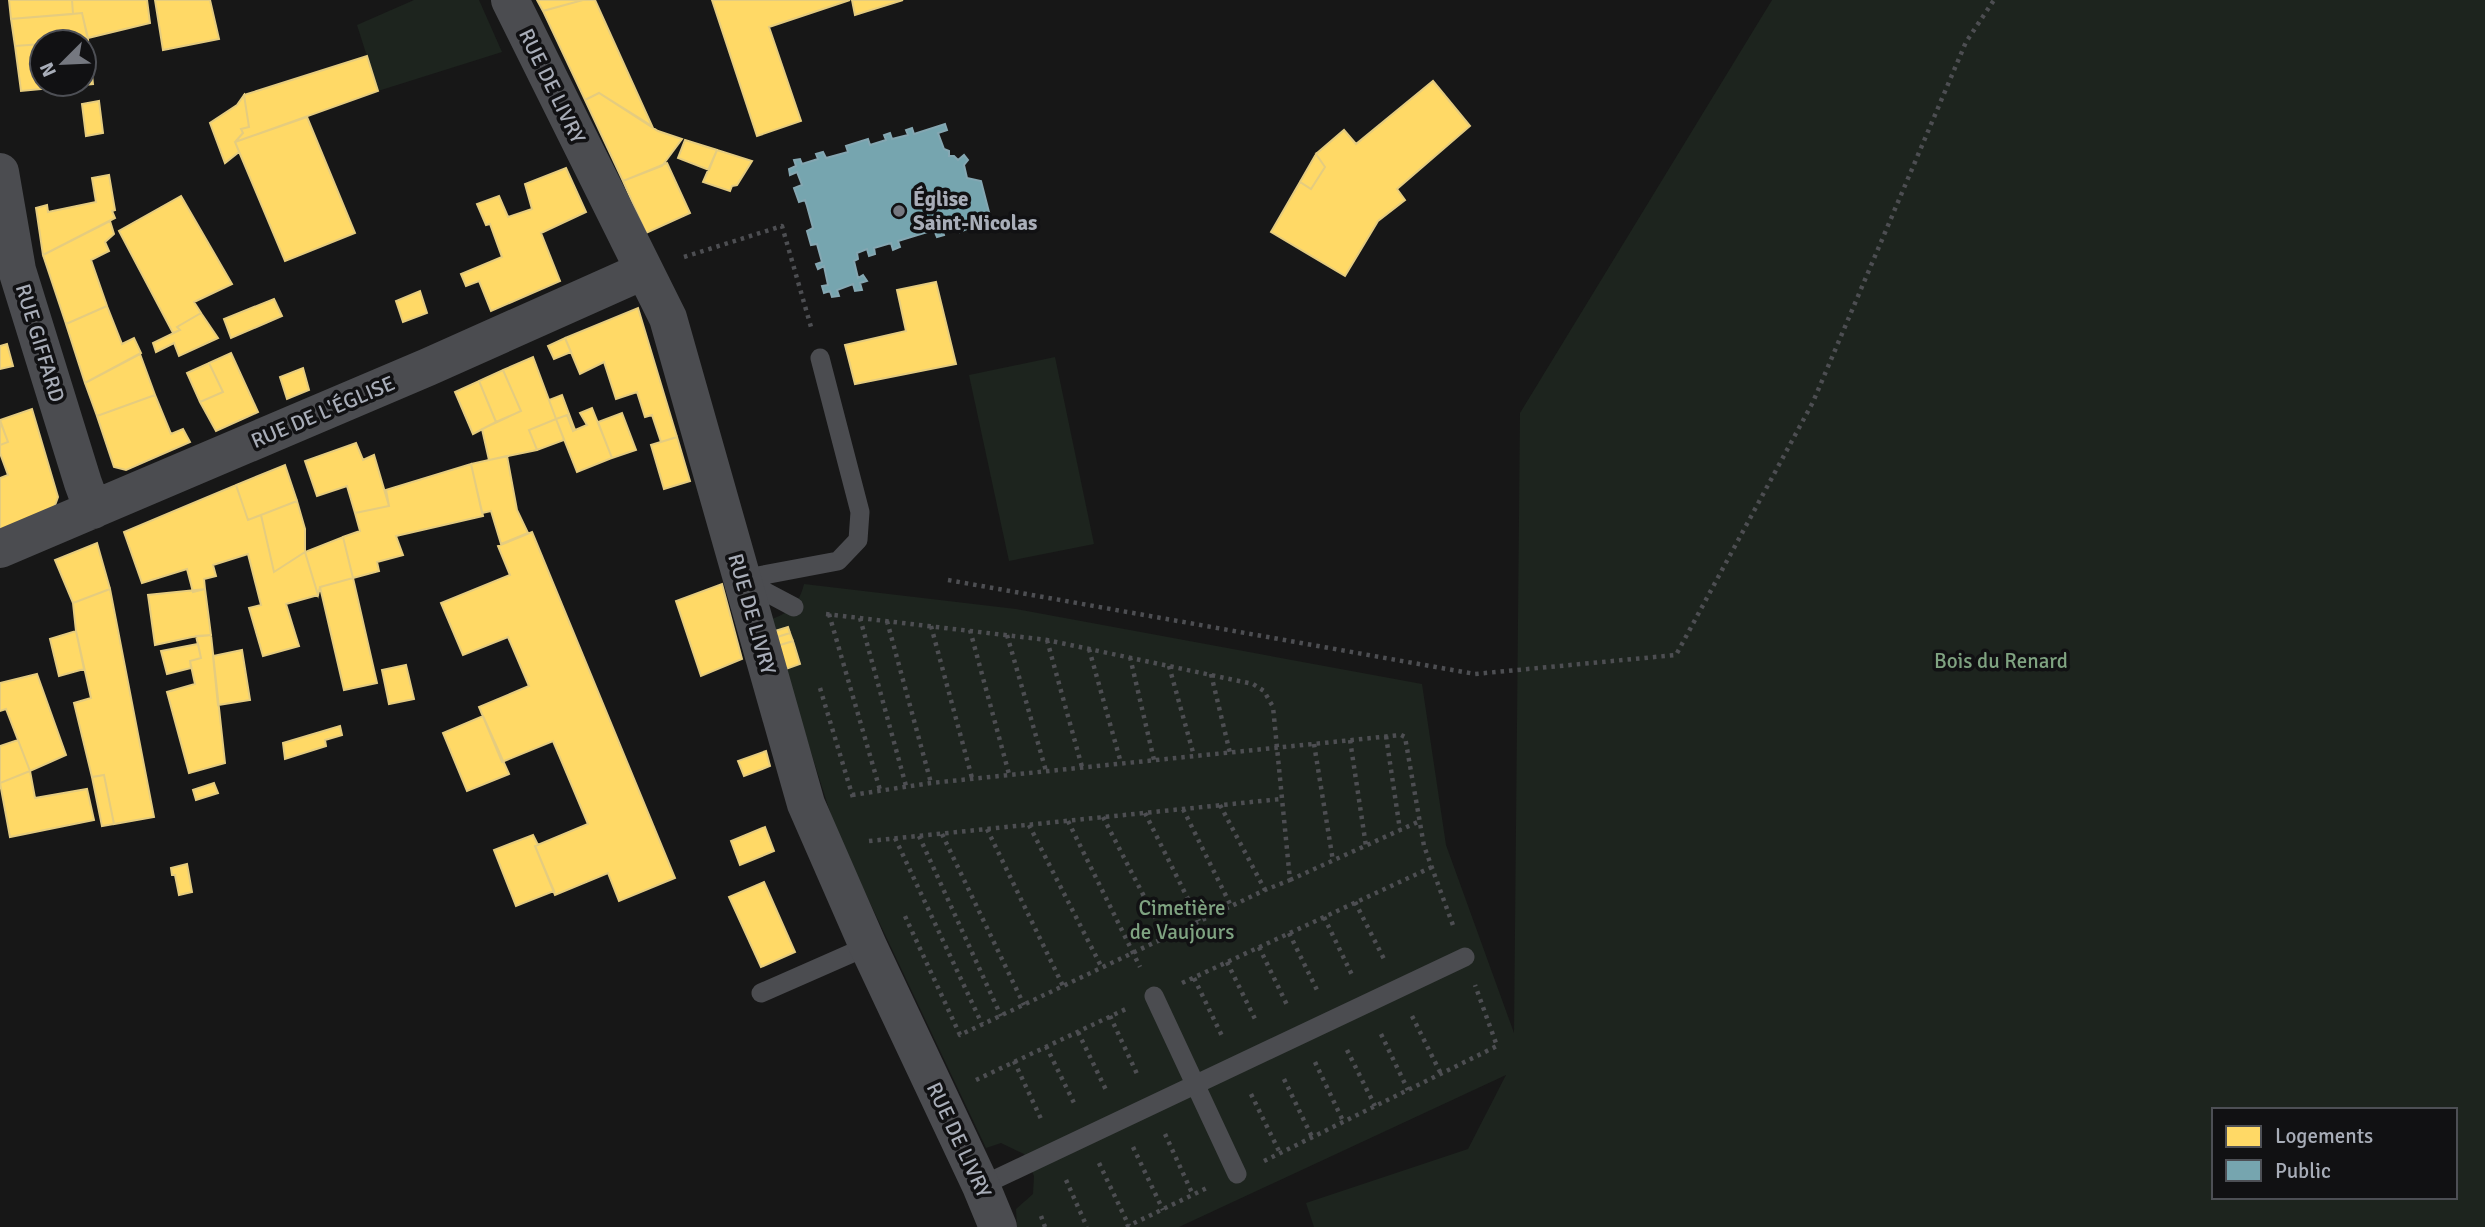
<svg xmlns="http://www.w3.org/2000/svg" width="2485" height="1227" viewBox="0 0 2485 1227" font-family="Signika,sans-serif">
<rect width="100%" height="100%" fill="#171717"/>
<path fill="#1d241e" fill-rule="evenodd" d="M414 0H479L502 52 378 91 357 25Z
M1772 0H2485V1227H1314L1306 1203 1468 1149 1506 1075 1179 1227H1017L1016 1209 1033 1194 1034 1176 1024 1154 1001 1143 986 1148 836 831 769 620C788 614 799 605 804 584L1016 609 1422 684 1446 845 1514 1033 1520 413ZM2214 1110H2455V1197H2214Z
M1055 357 1094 544 1009 561 969 375Z"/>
<path fill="#ffd966" stroke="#e5cc7f" stroke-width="2" d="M9 0H72L73 14 11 19Z
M72 0H147L150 23 88 38 82 13 73 14Z
M155 0H210L219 39 163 50Z
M537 0H583L543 11Z
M583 0H595L652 126 599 93 585 100 543 11Z
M712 0H850L769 27 801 121 757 136Z
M852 0H903L855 15Z
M82 13 88 40 42 42V44L15 46 11 19Z
M88 40 93 84 21 91 15 46 42 44V84H84V42H65Z
M367 56 378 91 235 142 243 133 241 129 249 127 244 95Z
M1433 81 1470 126 1397 189 1405 200 1378 221 1345 276 1271 232 1300 182 1311 189 1325 167 1316 154 1344 130 1356 144Z
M599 93 658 131 682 139 662 166 623 181 585 100Z
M244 95 249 127 241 129 243 133 235 142 239 152 225 163 210 123 237 105Z
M99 101 103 133 86 136 82 104Z
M307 117 355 233 285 261 235 142Z
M685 140 717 150 709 170 678 158Z
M717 150 752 161 737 185 732 186 730 191 703 182Z
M1316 154 1325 167 1311 189 1300 182Z
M667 163 690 213 646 233 623 181Z
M566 168 586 212 541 233 560 281 491 311 479 281 466 286 461 274 502 257 490 224 486 225 477 204 499 196 508 217 532 209 525 184Z
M109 175 115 210 112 211 115 218 43 255 36 208 47 205 48 212 96 202 92 178Z
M181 196 232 284 194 302 201 313 177 327 180 330 173 333 119 231Z
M110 221 114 234 105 242 109 251 91 260 107 306 66 324 43 255Z
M936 282 956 364 855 384 845 345 906 331 897 290Z
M420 291 427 313 403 322 396 301Z
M274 299 282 316 231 338 224 319Z
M107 306 122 344 134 338 141 353 85 383 66 324Z
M638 308 677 437 661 442 652 415 645 417 637 392 616 399 604 362 580 374 565 338Z
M201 313 218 338 179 356 174 343 156 352 153 343 180 330 177 327Z
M565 338 571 352 554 359 548 346Z
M7 344 13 366 0 369V346Z
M231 353 258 412 216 431 200 402 223 392 209 363Z
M140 354 155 395 97 416 85 383Z
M533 357 556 419 529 430 537 450 489 460 482 429 521 411 503 370Z
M209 363 223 392 200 402 187 373Z
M303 368 309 390 287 399 280 377Z
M503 370 521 411 496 422 479 381Z
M479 381 496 422 473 434 455 392Z
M155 395 171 434 183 429 190 442 126 470 114 467 97 416Z
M562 395 575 430 573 431 567 415 556 419 549 400Z
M592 408 612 458 577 472 556 419 567 415 573 431 587 425 580 413Z
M32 409 58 497 54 508 0 531V478L8 475 0 453V445L8 442 0 420Z
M622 413 636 450 612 458 598 422Z
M556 419 564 440 537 450 529 430Z
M0 421 8 442 0 445Z
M677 437 690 481 664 489 651 445Z
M356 443 363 460 374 455 389 506 355 513 347 486 317 496 305 461Z
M507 456 517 510 528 533 501 544 491 511 482 513 471 464Z
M471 464 483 516 396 536 403 555 377 562 379 571 353 578 343 537 360 531 355 513 389 506 386 490Z
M285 465 297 501 248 520 236 485Z
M236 485 248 520 261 515 274 572 305 552 318 595 286 604 299 646 263 656 249 608 261 605 248 554 213 565 216 576 204 579 205 589 193 592 187 569 142 583 124 532Z
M297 501 305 529V552L274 572 261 515Z
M532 532 675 878 619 901 608 873 555 895 535 846 588 824 553 741 502 762 479 707 529 686 508 637 463 655 441 603 510 575 498 546Z
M343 537 353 578 320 587 318 595 305 552Z
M97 543 110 589 73 603 55 560Z
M353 578 377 683 344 690 320 587Z
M722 584 742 659 701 676 676 601Z
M110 589 154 817 114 824 104 775 92 777 74 703 91 698 76 631 73 603Z
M205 589 211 635 192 637 155 645 148 595Z
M788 627 790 633 774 638 772 632Z
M76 631 84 669 59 676 50 639Z
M790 633 793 641 777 646 774 638Z
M211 635 225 763 189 773 167 692 195 684 190 661 201 658 196 636Z
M793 641 800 664 783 670 777 646Z
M198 644 201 658 190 661 191 668 167 674 161 651Z
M242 650 250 700 218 705 213 656Z
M406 665 414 699 389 704 382 670Z
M37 674 66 755 30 771 6 709 0 711V683Z
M483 716 509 774 467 791 443 733Z
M340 726 342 735 325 740 326 746 285 759 283 743Z
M18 740 30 771 0 783V746Z
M766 751 770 766 744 776 738 761Z
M30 771 35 798 87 789 94 820 10 837 0 783Z
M104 775 114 824 102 826 92 777Z
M214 783 218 793 196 800 193 790Z
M765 827 774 851 740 865 731 841Z
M533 835 538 845 535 846 554 891 516 906 494 850Z
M187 864 192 892 179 895 175 875H172L171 868Z
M764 882 795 952 761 967 729 897Z"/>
<path fill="#76a5af" stroke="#85a7b2" stroke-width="2" d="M945 124 947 130 938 133 944 149 949 151V156H954L958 160 964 155 968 160 964 165 967 178 981 181 990 216 965 222 967 229 960 232 958 224 942 229 944 235 937 237 934 230 898 241 900 247 893 250 891 243 874 248 875 254 869 256 867 249 857 253 858 259 854 261 858 278 863 275 867 281 860 283 862 290 855 291 853 284 837 290 839 296 832 297 830 291 824 293 822 286 828 285 824 266 818 269 816 264 822 262 817 244 811 245 807 231 813 228 807 206 805 200 799 202 794 188 802 185 797 172 790 175 789 169 796 166 794 160 800 159 802 164 818 159 816 154 823 152 826 158 848 152 846 146 868 139 870 145 886 140 884 135 890 133 892 139 908 135 906 130 912 128 914 134Z"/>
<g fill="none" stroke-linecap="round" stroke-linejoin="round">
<path stroke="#4d4e52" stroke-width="4.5" stroke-dasharray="3.5 5" stroke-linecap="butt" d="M684 257 782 226 811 327
M948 580 1475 674 1676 655 1813 402 1966 42 1994 0
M826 614 1047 640 1253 684 1264 691 1273 707 1290 880 1265 890 960 1035 904 914
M829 614 880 790
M860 618 906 786
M887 621 931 783
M931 626 972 778
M970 630 1009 774
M1007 635 1046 771
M1047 640 1082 767
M1089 649 1121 763
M1130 657 1154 760
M1169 666 1194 756
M1211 674 1230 753
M820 688 854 801
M1386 736 1400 830
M1350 740 1366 846
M1314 744 1333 861
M852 795 931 783 1401 735 1405 737 1424 846 1454 928
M1220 805 1265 890
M1183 809 1231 906
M1145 813 1199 921
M1103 817 1165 937
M1068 821 1140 967
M1029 825 1102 968
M987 829 1063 986
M942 834 1024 1005
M919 836 1001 1016
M895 838 982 1024
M869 841 1281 799
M1290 880 1420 821
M1355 902 1385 961
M1324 917 1352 975
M1289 933 1318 992
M1259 947 1288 1007
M1227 962 1256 1021
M1194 978 1222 1036
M1182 983 1432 867
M1110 1016 1138 1076
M1412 1016 1441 1074
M1078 1032 1107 1092
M1381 1034 1408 1090
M1046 1046 1076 1107
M1347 1050 1375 1106
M1014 1061 1042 1121
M1315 1062 1343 1121
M1284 1079 1312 1137
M976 1080 1126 1009
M1251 1094 1280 1153
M1165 1134 1193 1195
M1133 1147 1163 1210
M1264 1161 1497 1046 1475 985
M1099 1163 1129 1226
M1066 1180 1087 1227
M1041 1216 1045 1227
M1126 1227 1209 1187"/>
<path stroke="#4b4c50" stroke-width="19" d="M742 579 838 561 858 540 860 512 820 358
M743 580 794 607
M761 993 868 946
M1154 996 1237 1174
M981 1186 1465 957"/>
<path stroke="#4b4c50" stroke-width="38" d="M510 0 668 318 806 804 868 946 981 1186 998 1227
M0 172 17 270 83 483 93 510
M0 549 428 367 643 271"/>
</g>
<circle fill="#757880" stroke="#111113" stroke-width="2.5" cx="899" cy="211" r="7"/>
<g text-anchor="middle" stroke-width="7" stroke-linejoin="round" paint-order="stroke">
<g font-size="21" fill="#a8adb8" stroke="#111113">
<text transform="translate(552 86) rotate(64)" y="7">RUE DE LIVRY</text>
<text transform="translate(40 343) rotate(73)" y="7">RUE GIFFARD</text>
<text transform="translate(323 412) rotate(-23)" y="7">RUE DE L'ÉGLISE</text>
<text transform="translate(752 614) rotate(74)" y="7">RUE DE LIVRY</text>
<text transform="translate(959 1140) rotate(65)" y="7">RUE DE LIVRY</text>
</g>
<g font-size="21" font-weight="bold" fill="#a8adb8" stroke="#111113" text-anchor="start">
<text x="913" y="206">Église<tspan x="913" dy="24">Saint-Nicolas</tspan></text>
</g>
<g font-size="21" fill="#7fa381" stroke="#111113">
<text x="2001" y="668">Bois du Renard</text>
<text x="1182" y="915">Cimetière<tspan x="1182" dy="24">de Vaujours</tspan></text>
</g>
</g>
<rect x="2212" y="1108" width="245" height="91" fill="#111113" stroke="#4d4f55" stroke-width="2"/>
<rect x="2226" y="1126" width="35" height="21" fill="#ffd966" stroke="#4d4f55" stroke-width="2"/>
<text x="2275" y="1143" font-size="21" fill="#a8adb8">Logements</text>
<rect x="2226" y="1160" width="35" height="21" fill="#76a5af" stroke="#4d4f55" stroke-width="2"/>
<text x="2275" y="1178" font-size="21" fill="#a8adb8">Public</text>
<g transform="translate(63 63) rotate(246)"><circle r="33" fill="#111113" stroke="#4d4f55" stroke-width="2"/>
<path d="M0-5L12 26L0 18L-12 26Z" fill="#757880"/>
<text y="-10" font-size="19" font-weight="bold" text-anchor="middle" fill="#a8adb8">N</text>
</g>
</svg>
